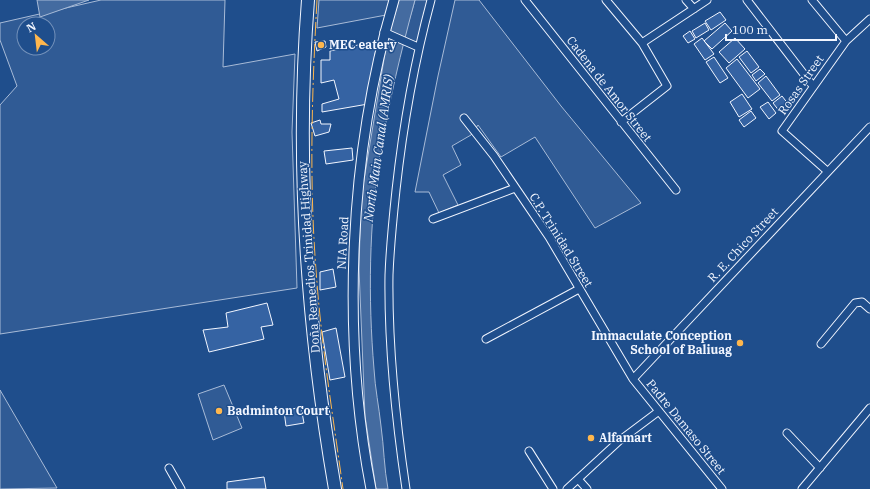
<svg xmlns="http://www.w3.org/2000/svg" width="870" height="489" viewBox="0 0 870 489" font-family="'IBM Plex Serif',serif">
<rect width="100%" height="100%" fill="#1f4e8c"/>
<path fill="#305b95" stroke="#a8bbd7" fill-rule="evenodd" d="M101 0H225L223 67 295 54 292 132 297 288 0 334V105L17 86 0 40V23ZM24 24H48V48H24Z
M319 0H390L386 15 317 28Z
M415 0H428L417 43 404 38Z
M455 0H479L561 106 641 203 595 228 535 137 501 157 478 125 471 135 452 146 461 165 443 175 458 205 439 213 429 192H415L438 76Z
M224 385 242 428 213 440 198 394Z
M0 390 57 488 0 489Z"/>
<path fill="#446ba0" stroke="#a8bbd7" d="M37 0H89L40 17Z
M399 0H415C401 51 389 102 380 154 369 224 368 298 374 369 375 388 379 407 381 426 384 447 384 468 388 489H376L365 416 359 269 361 198 387 41Z"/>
<path fill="#3563a3" stroke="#f2f6ff" d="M720 12 726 20 711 30 705 21Z
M705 23 709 30 696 38 692 31Z
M725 23 732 31 712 49 704 41Z
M690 31 695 39 688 43 683 36Z
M702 38 714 54 705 60 694 44Z
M735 38 745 49 729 63 719 52Z
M325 41 326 47 317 51 315 42Z
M377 41 368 104 322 112V104L339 99 334 80 321 83V60H330V51Z
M747 51 759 67 751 73 739 57Z
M714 57 728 78 720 83 706 62Z
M737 59 760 89 748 98 726 68Z
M760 69 765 74 756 81 752 75Z
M766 76 780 95 772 101 758 83Z
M742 94 752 109 739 117 730 102Z
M782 96 789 105 780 112 773 103Z
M768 102 776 113 769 119 760 107Z
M751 111 756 118 744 127 739 120Z
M320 120 321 124H331L329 132 315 136 311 123Z
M352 148 353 160 326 164 324 151Z
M333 269 336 287 320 290V272Z
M267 303 273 325 261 327 264 339 209 352 203 330 228 327 226 313Z
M336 328 345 377 330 380 322 332Z
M301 407 304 423 286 426 284 411Z
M264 477 266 489H227V482Z"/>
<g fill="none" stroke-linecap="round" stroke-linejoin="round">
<defs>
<path id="street" d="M525 0 676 190
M606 0 642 43 667 86 621 122
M686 0 694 9
M747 0 813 86
M812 0 846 41 782 131 827 171
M384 32 418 47
M846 41 870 19
M642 43 707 0
M464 118 494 156 549 237 633 379 722 489
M433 219 515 188
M486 339 579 289
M821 344 855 303 862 302 870 309
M633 379 870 127
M787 433 820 468
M529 451 553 489
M169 468 181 489
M578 479 587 489
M406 489C396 421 388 343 389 275 390 247 393 218 396 190 403 126 414 63 431 0
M567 489 619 441 659 411
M802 489 870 408"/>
<path id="secondary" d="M371 489C341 333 349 153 394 0"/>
<path id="highway" d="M308 0C295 164 307 327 335 489"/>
</defs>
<use href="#street" stroke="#f2f6ff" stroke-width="9"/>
<use href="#secondary" stroke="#f2f6ff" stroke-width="11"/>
<use href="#highway" stroke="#f2f6ff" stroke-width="14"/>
<use href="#street" stroke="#1f4e8c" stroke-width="7"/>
<use href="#secondary" stroke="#1f4e8c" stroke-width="9"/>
<use href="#highway" stroke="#1f4e8c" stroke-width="12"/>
<path stroke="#ffb74d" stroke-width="1" stroke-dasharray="14 3 2 3" stroke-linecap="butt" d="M317 0C312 90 309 180 316 270 321 343 333 416 343 489"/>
</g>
<g fill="#ffb74d" stroke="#1f4e8c" stroke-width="1.5">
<circle cx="321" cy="45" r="4"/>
<circle cx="740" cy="343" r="4"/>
<circle cx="219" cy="411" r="4"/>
<circle cx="591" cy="438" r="4"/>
</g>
<g text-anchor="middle" stroke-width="3" stroke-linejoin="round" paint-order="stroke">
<g font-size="12" font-weight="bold" fill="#f2f6ff" stroke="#1f4e8c" text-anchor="start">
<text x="329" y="49">MEC eatery</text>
<text x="732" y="340" text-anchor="end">Immaculate Conception<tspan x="732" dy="14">School of Baliuag</tspan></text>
<text x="227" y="415">Badminton Court</text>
<text x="599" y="442">Alfamart</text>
</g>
<g font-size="12" fill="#f2f6ff" stroke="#1f4e8c">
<text transform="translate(801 85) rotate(-55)" y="4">Rosas Street</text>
<text transform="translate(609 89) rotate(52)" y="4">Cadena de Amor Street</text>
<text transform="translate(561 240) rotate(58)" y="4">C.P. Trinidad Street</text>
<text transform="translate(343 243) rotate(-87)" y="4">NIA Road</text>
<text transform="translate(743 245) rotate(-47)" y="4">R. E. Chico Street</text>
<text transform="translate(309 257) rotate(-94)" y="4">Doña Remedios Trinidad Highway</text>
<text transform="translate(686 427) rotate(51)" y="4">Padre Damaso Street</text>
</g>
<g font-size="13" font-style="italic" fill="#f2f6ff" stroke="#1f4e8c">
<text transform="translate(378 148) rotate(-82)" y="5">North Main Canal (AMRIS)</text>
</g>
</g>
<g transform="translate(36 36) rotate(332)"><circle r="19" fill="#1f4e8c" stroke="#7391ba"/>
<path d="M0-3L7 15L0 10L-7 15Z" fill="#ffb74d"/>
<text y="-6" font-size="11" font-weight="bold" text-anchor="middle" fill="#f2f6ff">N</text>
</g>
<path d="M726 34v6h110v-6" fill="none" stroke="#f2f6ff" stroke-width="2"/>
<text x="732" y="34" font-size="12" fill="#f2f6ff" stroke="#1f4e8c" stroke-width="3" paint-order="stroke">100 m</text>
</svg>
